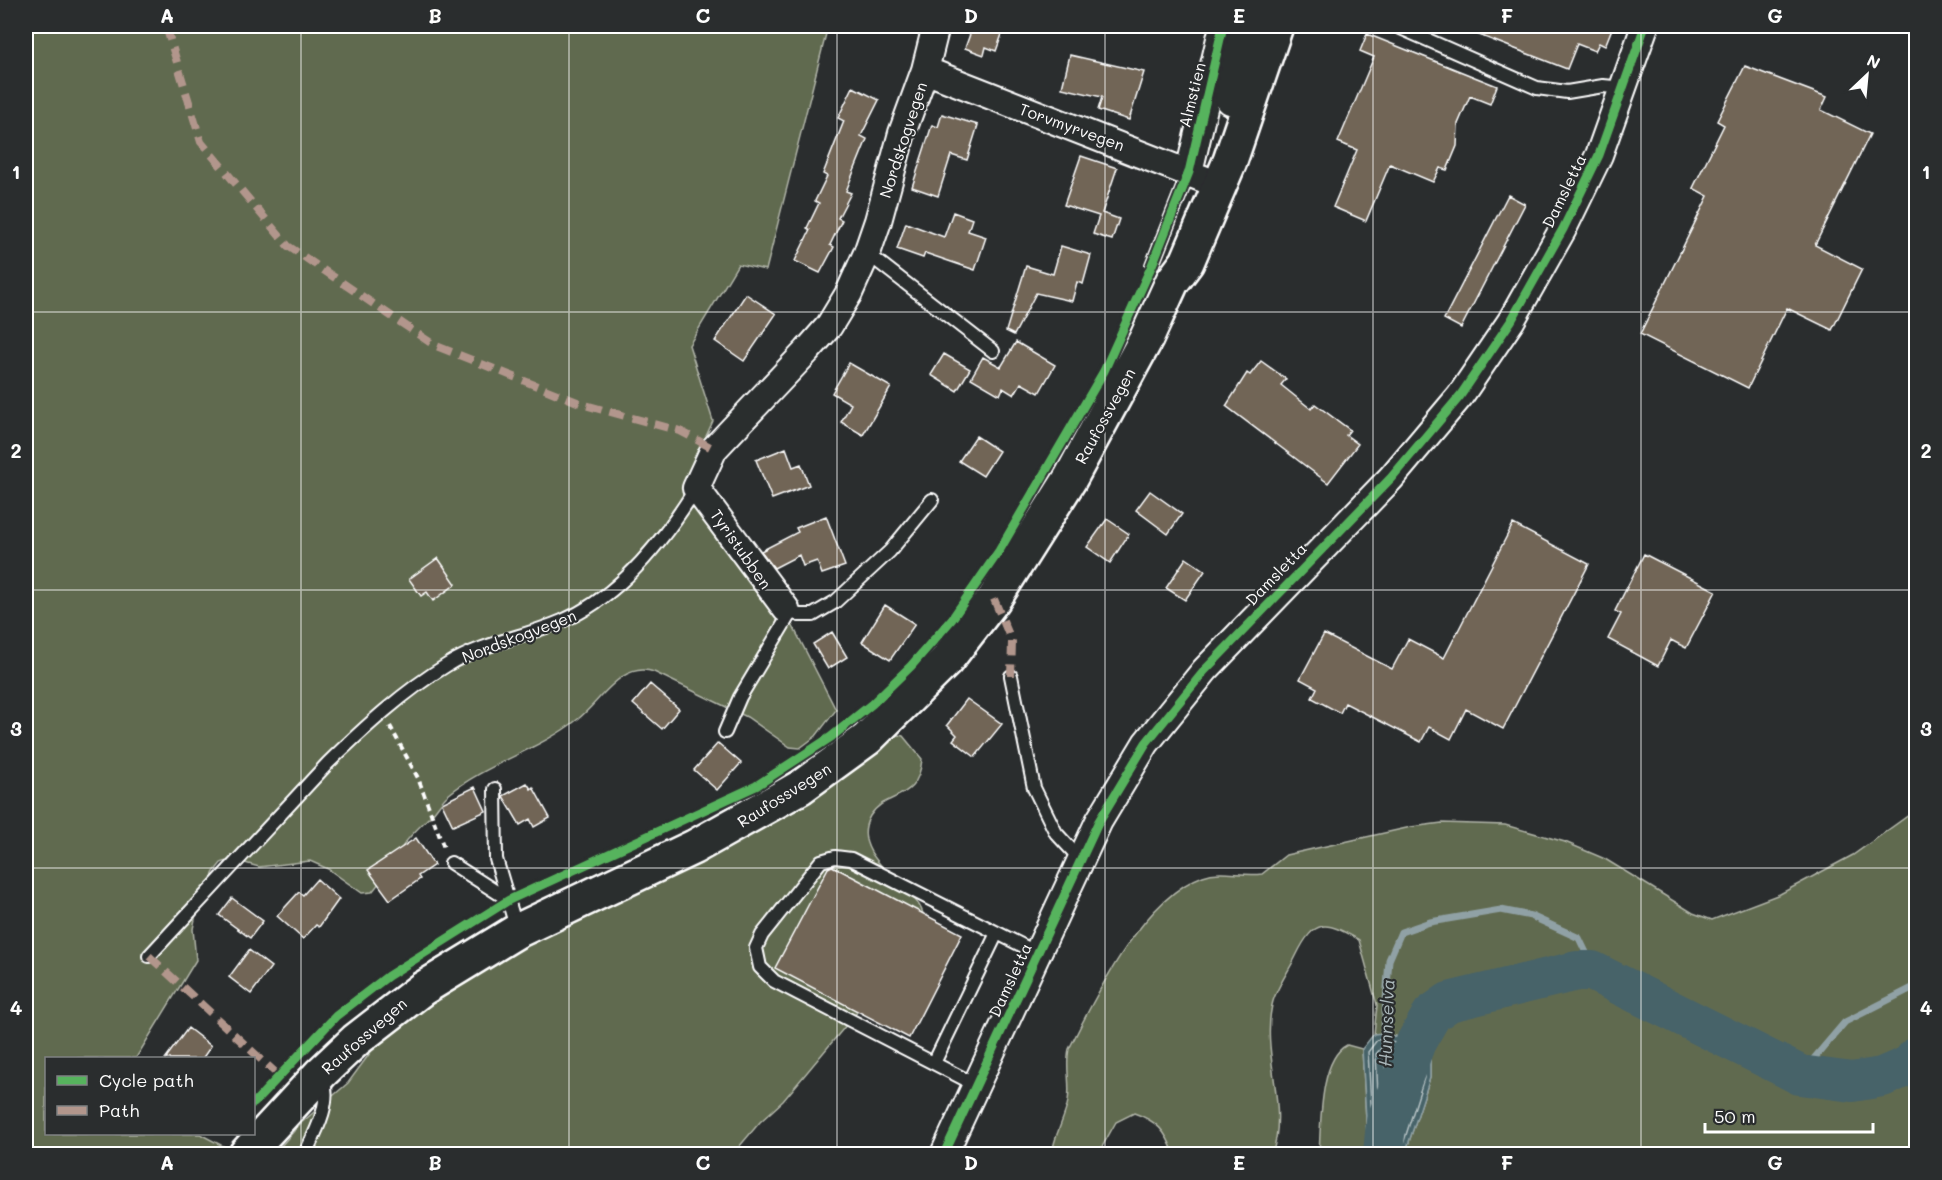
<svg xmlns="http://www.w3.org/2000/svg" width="1942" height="1180" viewBox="0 0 1942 1180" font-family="Mali,sans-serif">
<rect width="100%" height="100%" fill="#2a2d2e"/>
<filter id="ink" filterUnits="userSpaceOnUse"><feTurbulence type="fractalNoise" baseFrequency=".0167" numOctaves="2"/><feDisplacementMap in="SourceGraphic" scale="12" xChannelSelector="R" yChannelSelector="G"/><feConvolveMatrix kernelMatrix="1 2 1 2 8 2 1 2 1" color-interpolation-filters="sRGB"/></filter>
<g filter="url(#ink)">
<path fill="#616a50" stroke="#b0b4a8" stroke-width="1.5" d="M26 26H828L766 270 738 264 689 345 713 421 696 458V480L784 609 836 710 816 736 800 748 790 747 747 717 654 672C622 660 600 702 578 719 538 751 487 763 448 795 442 800 438 807 433 813 424 823 413 832 405 843 394 859 385 877 372 892L362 893 328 869 310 861 259 867 231 859 221 863 214 872 197 909 193 929 196 960 136 1058H46V1134H200L238 1154H26Z
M893 734 903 736 922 759C918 804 886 790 870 816 849 852 902 880 919 905 925 914 927 926 929 936L858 1011 783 1101 760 1122 733 1154H274L300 1124 348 1083 373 1049 436 996 490 962 711 856Z
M1916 810V1154H1405L1430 1078V1052C1414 1041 1394 1033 1374 1034L1377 1005 1359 940C1326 921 1315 917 1296 956 1289 971 1275 989 1272 1005 1261 1055 1289 1105 1272 1154H1174C1166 1131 1157 1121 1134 1113L1116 1122 1098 1154H1052C1054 1135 1065 1119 1068 1101 1071 1084 1065 1067 1069 1049 1096 995 1143 898 1203 876 1223 869 1241 877 1262 874L1286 855 1411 827 1442 823 1505 825 1565 842 1605 859 1693 913 1712 920 1780 894 1853 855Z
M1347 1045 1362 1049 1368 1154H1319C1321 1126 1319 1059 1347 1045Z"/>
<path fill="#466369" stroke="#90a1a5" stroke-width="1.5" d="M1382 1033 1416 1042 1430 1052V1078L1405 1154H1368L1362 1049 1374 1034Z"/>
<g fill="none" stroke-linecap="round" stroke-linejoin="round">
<path stroke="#b5c1c3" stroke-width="1.5" d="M1389 1058 1408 1065 1407 1075 1392 1118 1388 1115 1385 1061Z
M1374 1154 1368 1052 1377 1040 1381 1039 1413 1048 1424 1056V1078L1400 1154
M1381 1154 1376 1054 1382 1047 1410 1055 1417 1061 1416 1076 1393 1154"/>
<path stroke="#90a1a5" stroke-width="7" d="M1383 1041 1389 960 1401 932 1430 922 1501 910 1531 916 1579 938 1592 965V971
M1800 1075 1845 1022 1916 986"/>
<path stroke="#466369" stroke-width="40" d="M1383 1154 1386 1122 1416 1042 1432 1014 1449 1002 1577 971H1592L1800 1075 1852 1082 1882 1077 1910 1065 1916 1057"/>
</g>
<path fill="#716557" stroke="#fff" stroke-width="1.5" d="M973 26H1005L996 51 986 47 984 55 965 48Z
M1456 26H1613L1605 46 1599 43 1595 51 1577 44 1567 69Z
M1367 34 1497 86 1490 104 1470 96 1458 124 1457 146 1447 170 1440 168 1433 182 1390 164 1366 221 1333 207 1357 150 1338 142 1374 57 1360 51Z
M1070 55 1144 72 1129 120 1098 110 1102 97 1062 88Z
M1745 66 1827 97 1821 110 1870 134 1815 245 1862 269 1832 330 1787 308 1748 388 1640 334 1708 196 1693 188 1724 125 1717 121Z
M853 87 879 100 861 136 867 139 846 191 851 193 838 218 842 220 830 245 834 247 820 273 795 261 810 230 807 228 819 203 815 201 827 176 823 174 844 121 838 118Z
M942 114 978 125 967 160 951 155 938 196 912 187 932 125 938 127Z
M1081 156 1117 168 1102 213 1119 219 1112 240 1093 234 1099 216 1064 205Z
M1508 195 1525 204 1461 328 1444 319Z
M953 212 972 219 968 231 986 237 975 270 925 253 923 258 897 249 906 223 944 237Z
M1061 246 1091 255 1083 284 1077 282 1072 301 1036 293 1014 335 1006 331 1026 266 1053 274Z
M746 294 776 314 744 361 715 341Z
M1016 342 1055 365 1039 393 1021 383 1014 395 1003 388 1000 395 971 378 983 357 1001 367Z
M944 354 970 369 957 391 931 375Z
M1261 361 1286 379 1281 385 1311 409 1315 404 1350 430 1346 435 1358 444 1328 483 1226 406 1247 373 1250 375Z
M849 363 891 387 863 435 841 422 851 404 832 393Z
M976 436 999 451 983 476 959 461Z
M786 448 793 467 801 464 809 485 772 499 756 460Z
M1150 491 1182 514 1168 534 1136 510Z
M826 516 845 566 822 574 817 561 803 566 799 555 774 568 761 551 798 532 796 528Z
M1107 519 1129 534 1110 563 1087 547Z
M1513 524 1589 564 1503 729 1466 709 1451 739 1429 727 1421 742 1345 703 1340 713 1312 698 1317 688 1300 679 1324 634 1392 669 1408 639 1444 658Z
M1644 554 1716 591 1686 648 1671 640 1658 666 1608 639 1621 614 1615 611Z
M438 558 456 584 433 601 427 592 421 596 409 579Z
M1186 558 1205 571 1185 600 1166 588Z
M885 605 915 624 890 660 862 642Z
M832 632 847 657 828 669 813 644Z
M650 684 679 709 662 729 633 704Z
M967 699 1002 724 975 757 953 740 957 735 947 725Z
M718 743 741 763 717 790 694 770Z
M527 783 531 789 533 787 550 818 534 827 530 819 520 825 503 796Z
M475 787 486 811 453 826 442 803Z
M416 838 434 865 418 876 420 879 390 900 368 870Z
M832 866 962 934 909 1038 775 968 828 868Z
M317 879 339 899 319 927 316 925 303 939 277 916 299 892 303 895Z
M232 898 263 921 250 938 219 915Z
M249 950 271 967 251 994 229 977Z
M188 1028 211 1046 202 1059H165Z"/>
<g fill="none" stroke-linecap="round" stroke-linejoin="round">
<defs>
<path id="lane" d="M1396 26 1537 88 1567 92 1603 86 1624 88
M867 253 993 351
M1152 265 1189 172
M786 609 799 615H813L835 602 890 551 932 500
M1011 676 1034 788 1056 833 1081 860
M725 732 740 697 791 612
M495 789 496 859 517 930
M451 863 509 900
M149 956 328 763C364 728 404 691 447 665 483 643 524 637 562 621 619 597 664 540 696 488
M934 1063 997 933
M978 1086 774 981 760 967 756 948 762 935 821 861 835 857 851 859 1039 954
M305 1154C315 1133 332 1103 323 1079"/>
<path id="street" d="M925 70 1219 185
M1189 172 1223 26
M786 609 696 488 714 449 807 351 829 326 849 293 867 253 878 221 902 133 925 70 936 26
M944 1154 1099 821 1146 743 1205 670 1391 478 1460 396 1511 321 1563 229 1599 155 1645 26"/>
<path id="secondary" d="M1232 98 1248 26
M246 1154 321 1073 356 1040 422 989 517 931 694 847 801 787 867 739 946 661 994 599 1070 479 1146 339 1172 282 1187 262 1230 161 1276 26"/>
</defs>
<use href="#lane" stroke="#fff" stroke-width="16"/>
<use href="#street" stroke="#fff" stroke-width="30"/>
<use href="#secondary" stroke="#fff" stroke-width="38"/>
<path stroke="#fff" stroke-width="4" stroke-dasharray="6 4.5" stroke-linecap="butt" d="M390 726 418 778 444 848"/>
<use href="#lane" stroke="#2a2d2e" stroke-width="12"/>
<use href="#street" stroke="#2a2d2e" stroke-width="26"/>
<use href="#secondary" stroke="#2a2d2e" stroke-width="33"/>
<path stroke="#b2968c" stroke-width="8" stroke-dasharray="15 8" stroke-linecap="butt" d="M166 26 201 142 288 246 434 345 585 405 680 431 714 449
M994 599 1012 642 1011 676
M149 956 278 1075"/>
<defs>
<path id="cycleway" d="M254 1103 336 1016 388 976 509 900 756 786 831 737 872 704 911 666 952 619 999 551 1104 371 1152 265 1189 172 1223 26
M944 1154 1099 821 1146 743 1205 670 1391 478 1460 396 1511 321 1563 229 1599 155 1645 26"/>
</defs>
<use href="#cycleway" stroke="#2a2d2e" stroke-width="13"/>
<use href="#cycleway" stroke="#56b35d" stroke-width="9"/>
</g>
</g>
<path fill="none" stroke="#fff" stroke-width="1.5" stroke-opacity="0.55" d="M301 26V1154M569 26V1154M837 26V1154M1105 26V1154M1373 26V1154M1641 26V1154M26 312H1916M26 590H1916M26 868H1916"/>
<g text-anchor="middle" stroke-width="4.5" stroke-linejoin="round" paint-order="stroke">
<g font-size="16" fill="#fff" stroke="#2a2d2e">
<text transform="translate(1192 95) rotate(-76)" y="6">Almstien</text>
<text transform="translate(1072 127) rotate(20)" y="6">Torvmyrvegen</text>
<text transform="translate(903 140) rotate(-72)" y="6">Nordskogvegen</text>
<text transform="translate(1564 191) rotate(-64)" y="6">Damsletta</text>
<text transform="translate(1105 416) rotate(-61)" y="6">Raufossvegen</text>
<text transform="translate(741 549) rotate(55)" y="6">Tyristubben</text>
<text transform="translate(1276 574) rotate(-46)" y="6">Damsletta</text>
<text transform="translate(519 636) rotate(-21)" y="6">Nordskogvegen</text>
<text transform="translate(784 795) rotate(-32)" y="6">Raufossvegen</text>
<text transform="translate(1010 980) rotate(-65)" y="6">Damsletta</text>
<text transform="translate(364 1036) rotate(-41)" y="6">Raufossvegen</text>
</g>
<g font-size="18" font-style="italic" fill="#acb9bc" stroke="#2a2d2e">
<text transform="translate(1387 1023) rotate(-88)" y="6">Hunnselva</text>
</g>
</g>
<rect width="1942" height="1180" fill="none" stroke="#2a2d2e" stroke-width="66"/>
<rect x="45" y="1057" width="210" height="78" fill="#2a2d2e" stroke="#7f8182" stroke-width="1.5"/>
<rect x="57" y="1076" width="30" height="9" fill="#56b35d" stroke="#7f8182" stroke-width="1.5"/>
<text x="99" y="1087" font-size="18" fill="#ffffff">Cycle path</text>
<rect x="57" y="1106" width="30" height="9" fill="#b2968c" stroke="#7f8182" stroke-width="1.5"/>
<text x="99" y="1117" font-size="18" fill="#ffffff">Path</text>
<g transform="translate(1867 75) rotate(26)" stroke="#2a2d2e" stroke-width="4.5" paint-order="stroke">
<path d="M0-4.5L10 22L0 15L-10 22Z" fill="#ffffff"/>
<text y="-9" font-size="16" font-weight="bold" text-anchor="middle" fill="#ffffff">N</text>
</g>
<path d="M1705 1123v9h168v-9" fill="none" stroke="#ffffff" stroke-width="3"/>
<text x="1714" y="1123" font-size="18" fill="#ffffff" stroke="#2a2d2e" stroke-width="4.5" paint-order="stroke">50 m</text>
<rect x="33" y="33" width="1876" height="1114" fill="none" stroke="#fff" stroke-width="2"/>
<g font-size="20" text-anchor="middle" font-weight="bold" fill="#fff">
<text x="167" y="23">A</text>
<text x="435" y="23">B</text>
<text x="703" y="23">C</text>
<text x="971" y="23">D</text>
<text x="1239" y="23">E</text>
<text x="1507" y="23">F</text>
<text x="1775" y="23">G</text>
<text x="16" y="179">1</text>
<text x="1926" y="179">1</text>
<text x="16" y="458">2</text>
<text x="1926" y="458">2</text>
<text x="16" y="736">3</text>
<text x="1926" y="736">3</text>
<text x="16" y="1015">4</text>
<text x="1926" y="1015">4</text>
<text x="167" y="1170">A</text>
<text x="435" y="1170">B</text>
<text x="703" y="1170">C</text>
<text x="971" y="1170">D</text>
<text x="1239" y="1170">E</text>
<text x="1507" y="1170">F</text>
<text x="1775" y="1170">G</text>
</g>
</svg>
